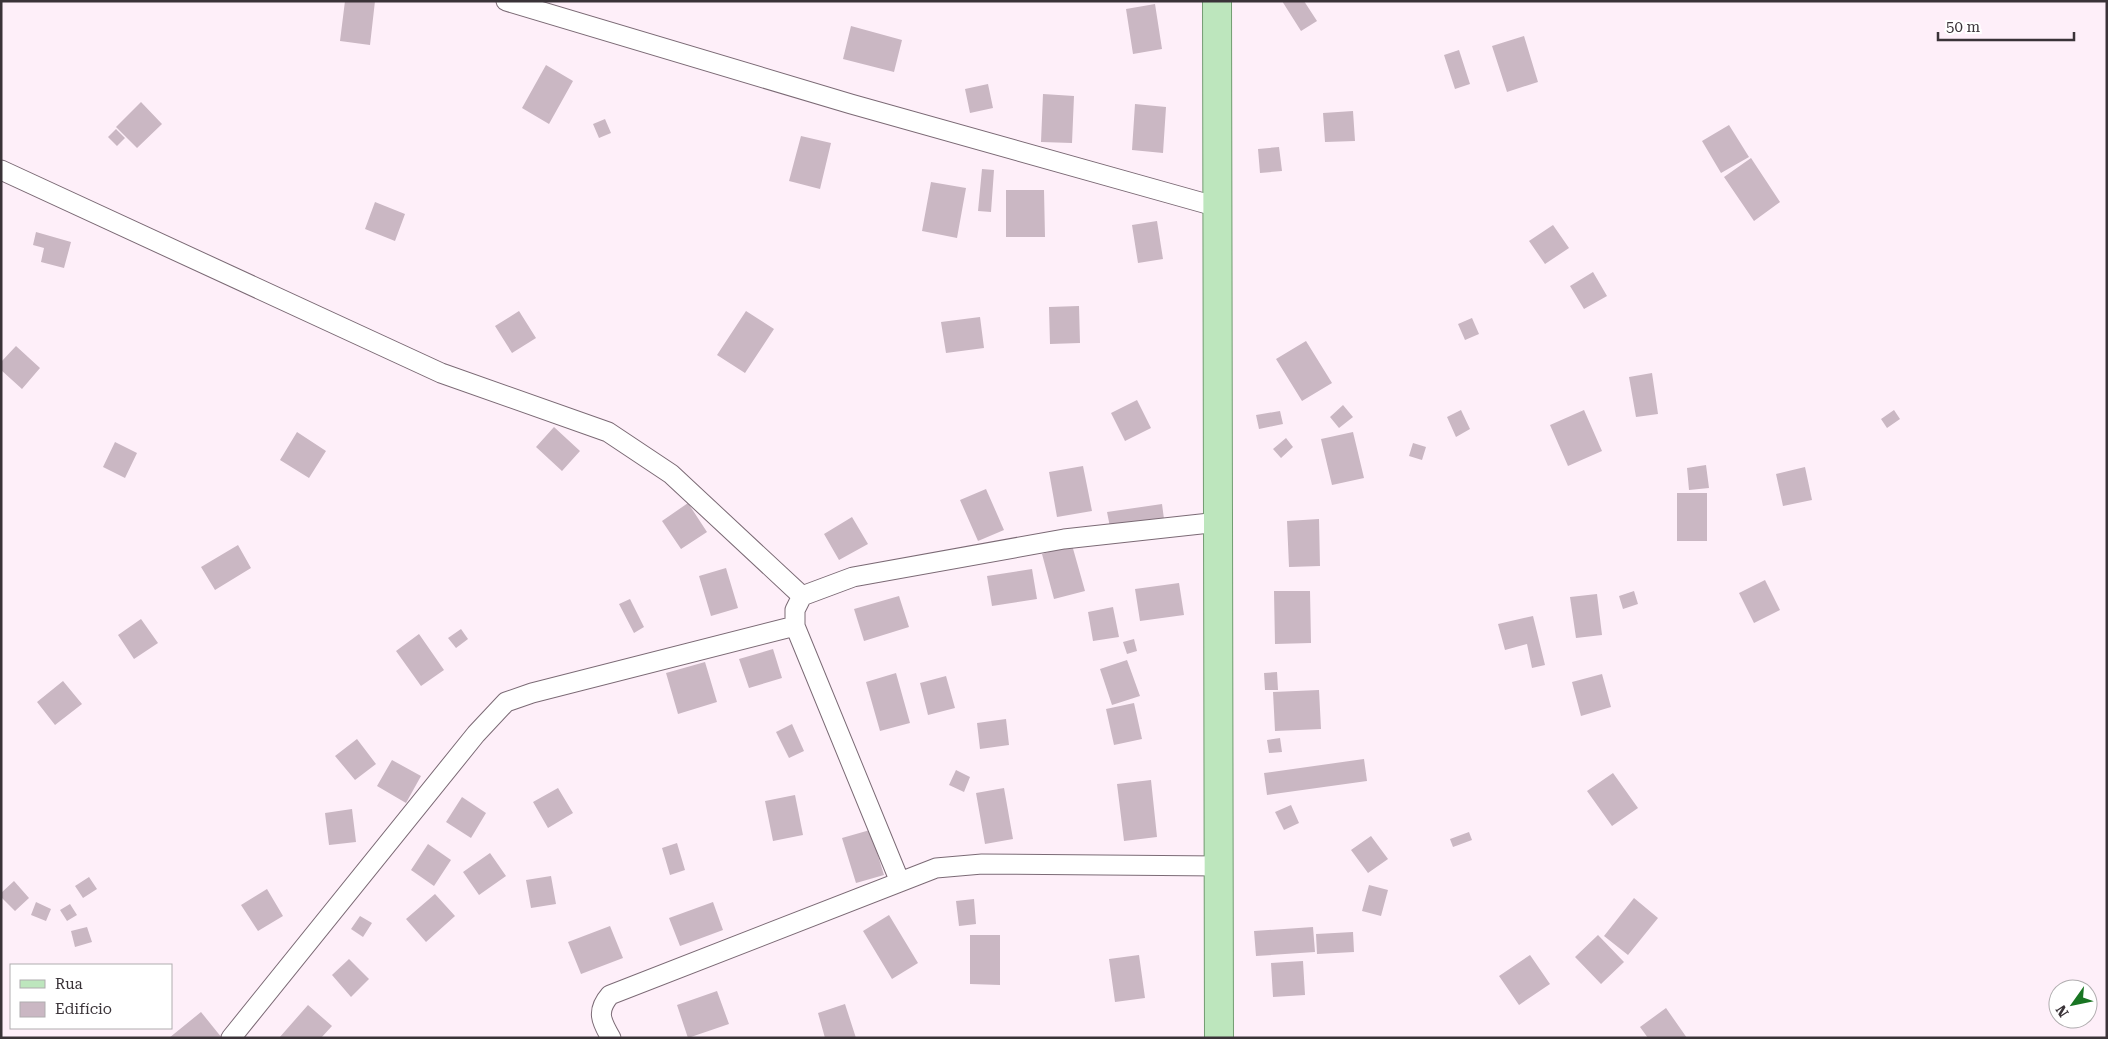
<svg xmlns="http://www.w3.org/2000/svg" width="2108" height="1039" viewBox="0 0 2108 1039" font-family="'Roboto Serif',serif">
<rect width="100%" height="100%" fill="#feeff9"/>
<path fill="#cab7c3" d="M345 1H375L370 45 340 41Z
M1282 1H1304L1317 21 1301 31Z
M1155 4 1162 49 1133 54 1126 9Z
M851 26 902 40 894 72 843 59Z
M1524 36 1538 82 1507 92 1492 46Z
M1459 50 1470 84 1455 89 1444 55Z
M546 65 573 81 549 124 522 108Z
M988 84 993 108 970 113 965 89Z
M1043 94 1074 96 1072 143 1041 142Z
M141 102 162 124 137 148 116 127Z
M1135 104 1166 107 1163 153 1132 150Z
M1353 111 1355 141 1325 142 1323 113Z
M605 119 611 133 599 138 593 124Z
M1729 125 1749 157 1721 173 1702 141Z
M116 129 125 138 117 146 108 137Z
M801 136 831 143 820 189 789 181Z
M1279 147 1282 171 1260 173 1258 149Z
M1751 158 1780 202 1754 221 1724 177Z
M982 169 994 170 991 212 978 211Z
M931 182 966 188 957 238 922 231Z
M1006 190H1044L1045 237H1006Z
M375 202 405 214 395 241 365 229Z
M1157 221 1163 259 1138 263 1132 225Z
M1553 225 1569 248 1545 264 1529 241Z
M36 232 71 242 64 268 41 262 44 248 33 245Z
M1593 272 1607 296 1584 309 1570 286Z
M1079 306 1080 343 1050 344 1049 307Z
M519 311 536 338 512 353 495 326Z
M746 311 774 329 745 373 717 355Z
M980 317 984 348 946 353 941 322Z
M1472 318 1479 334 1465 340 1458 324Z
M1306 341 1332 383 1302 401 1276 359Z
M16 346 40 368 22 389 1 370V362Z
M1652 373 1658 414 1636 417 1629 377Z
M1137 400 1151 428 1125 441 1111 413Z
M1343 405 1353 417 1339 428 1330 417Z
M1461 410 1470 429 1456 437 1447 417Z
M1584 410 1602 451 1568 466 1550 425Z
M1894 410 1900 419 1887 428 1881 419Z
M1280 411 1283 424 1259 429 1256 415Z
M554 427 580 451 562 471 536 447Z
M297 432 326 451 309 478 280 460Z
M1353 432 1364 478 1332 485 1321 439Z
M1286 438 1293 447 1281 458 1273 449Z
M115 442 137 453 125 478 103 467Z
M1413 443 1426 447 1422 460 1409 456Z
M1706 465 1709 488 1689 490 1687 468Z
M1083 466 1092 511 1057 517 1049 472Z
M1805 467 1812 500 1783 506 1776 474Z
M986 489 1004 530 978 541 960 500Z
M1677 493H1707V541H1677Z
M688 503 707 532 681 549 662 521Z
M1162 504 1164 519 1110 527 1107 512Z
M852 517 868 544 839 560 824 534Z
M1319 519 1320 566 1289 567 1287 521Z
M238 545 251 568 215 590 201 567Z
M1072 545 1085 591 1054 599 1042 554Z
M726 568 738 608 711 616 699 576Z
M1032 569 1037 599 992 606 987 576Z
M1765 580 1780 610 1754 623 1739 593Z
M1179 583 1184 615 1140 621 1135 589Z
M1274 591H1310L1311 643 1275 644Z
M1634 591 1638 604 1623 609 1619 596Z
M1597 594 1602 635 1576 638 1570 597Z
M899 596 909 627 864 641 854 609Z
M630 599 644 627 634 633 619 604Z
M1113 607 1119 637 1093 641 1088 612Z
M1533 616 1545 665 1532 668 1527 644 1505 650 1498 624Z
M141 619 158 643 134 659 118 635Z
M461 629 468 639 456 648 448 638Z
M419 634 444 670 421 686 396 651Z
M1134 639 1137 651 1127 654 1123 642Z
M773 649 782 678 749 688 739 659Z
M1127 660 1140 696 1112 705 1100 669Z
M705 662 717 702 678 714 666 673Z
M1277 672 1278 690H1265L1264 673Z
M896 673 910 723 880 731 866 682Z
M1602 674 1611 707 1581 716 1572 682Z
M946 676 955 708 928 715 920 683Z
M63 681 82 704 55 725 37 702Z
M1319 690 1321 729 1275 731 1273 692Z
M1134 703 1142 739 1114 745 1106 709Z
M1006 719 1009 745 980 749 977 723Z
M792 724 804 751 789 758 776 732Z
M1280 738 1282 752 1269 753 1267 740Z
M357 739 376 764 355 780 335 756Z
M1364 759 1367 781 1267 795 1264 773Z
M392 760 421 776 406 803 377 786Z
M956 770 970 777 964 792 949 785Z
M1613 773 1638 808 1612 826 1587 791Z
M1151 780 1157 837 1124 841 1117 784Z
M558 788 573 813 548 828 533 802Z
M1004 788 1013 839 985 844 976 793Z
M795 795 803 835 773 841 765 801Z
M462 797 486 813 471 838 446 822Z
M1291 805 1299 823 1284 830 1275 812Z
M352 809 356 842 329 845 325 813Z
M870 830 884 875 856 883 842 838Z
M1469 832 1472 840 1453 847 1450 839Z
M1371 836 1388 859 1368 873 1351 850Z
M677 843 685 870 670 875 662 848Z
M428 844 451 860 434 886 411 870Z
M490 853 506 876 479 895 463 872Z
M551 876 556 904 531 908 526 880Z
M89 877 97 889 83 898 75 886Z
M14 881 29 898 15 911 1 897V893Z
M1369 885 1388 890 1381 916 1362 911Z
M267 889 283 916 258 931 241 905Z
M435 894 455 916 426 942 406 919Z
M1634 898 1658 918 1628 955 1604 936Z
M974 899 976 924 959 926 956 901Z
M36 902 51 909 46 921 31 915Z
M713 902 723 930 680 946 669 918Z
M70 904 77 915 67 921 60 910Z
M889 915 918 963 892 979 863 931Z
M360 916 372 923 363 937 351 929Z
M610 926 623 958 581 974 568 942Z
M87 927 92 942 75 947 71 931Z
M1313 927 1315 952 1256 956 1254 931Z
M1353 932 1354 952 1317 954 1316 934Z
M970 935H1000V985L970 984Z
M1598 935 1624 962 1601 984 1575 957Z
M1139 955 1145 998 1115 1002 1109 959Z
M1530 955 1550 984 1519 1005 1499 976Z
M349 959 369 979 351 997 332 975Z
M1303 961 1305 995 1273 997 1271 963Z
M717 991 729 1024 688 1038 677 1005Z
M845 1004 856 1038H825L818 1013Z
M308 1005 332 1026 321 1038H279Z
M1666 1008 1687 1038H1648L1640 1027Z
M201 1012 222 1038H169Z"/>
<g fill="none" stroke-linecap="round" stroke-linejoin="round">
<defs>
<path id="minor" d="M506 1 851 104 1218 207
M1 170 441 373 608 432 671 474 802 596
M900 882 795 626V610L802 596 853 577 1064 539 1219 522
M231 1038 476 734 506 702 532 693 795 626
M611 1038C601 1021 596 1011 610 995L936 868 982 864 1219 866"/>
<path id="primary" d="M1217 1 1219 1038"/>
</defs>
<use href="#minor" stroke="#7b6a75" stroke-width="21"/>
<use href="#primary" stroke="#739c72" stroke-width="30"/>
<use href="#minor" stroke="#fff" stroke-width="19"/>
<use href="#primary" stroke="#bde6bd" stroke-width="28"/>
</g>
<rect width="2108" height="1039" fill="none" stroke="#3a3338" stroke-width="5"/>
<rect x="10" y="964" width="162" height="65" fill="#ffffff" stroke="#b0adaf"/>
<rect x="20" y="980" width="25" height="8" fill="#bde6bd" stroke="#b0adaf"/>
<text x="55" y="989" font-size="15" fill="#3a3338">Rua</text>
<rect x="20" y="1002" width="25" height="15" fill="#cab7c3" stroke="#b0adaf"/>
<text x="55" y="1014" font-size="15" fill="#3a3338">Edifício</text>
<g transform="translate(2073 1004) rotate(237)"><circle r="24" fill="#ffffff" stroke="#b0adaf"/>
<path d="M0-4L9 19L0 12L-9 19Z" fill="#197523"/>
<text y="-8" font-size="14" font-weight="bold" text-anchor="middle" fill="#3a3338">N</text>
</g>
<path d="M1938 32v8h136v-8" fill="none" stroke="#3a3338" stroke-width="2.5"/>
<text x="1946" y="32" font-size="15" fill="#3a3338" stroke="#ffffff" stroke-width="4" paint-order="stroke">50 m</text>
</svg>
